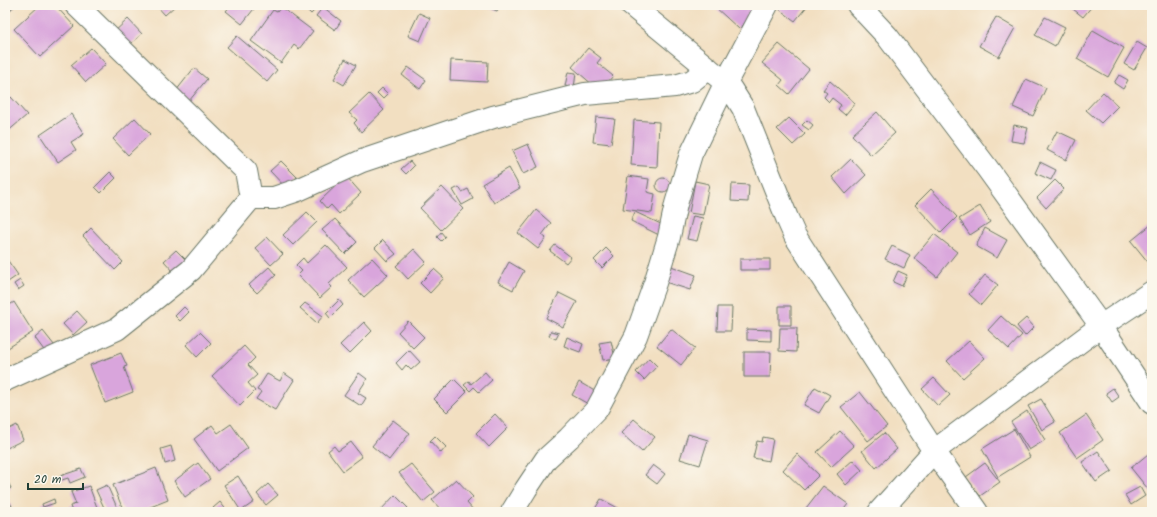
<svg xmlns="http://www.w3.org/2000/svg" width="1157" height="517" viewBox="0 0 1157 517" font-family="Kalam,sans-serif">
<rect width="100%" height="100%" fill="#fbf7ec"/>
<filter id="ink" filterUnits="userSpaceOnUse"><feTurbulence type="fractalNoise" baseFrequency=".025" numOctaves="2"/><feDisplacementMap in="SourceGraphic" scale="8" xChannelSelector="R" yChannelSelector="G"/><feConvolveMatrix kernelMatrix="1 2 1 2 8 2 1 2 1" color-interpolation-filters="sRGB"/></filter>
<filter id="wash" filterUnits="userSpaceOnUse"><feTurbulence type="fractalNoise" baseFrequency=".012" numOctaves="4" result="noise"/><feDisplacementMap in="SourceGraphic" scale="16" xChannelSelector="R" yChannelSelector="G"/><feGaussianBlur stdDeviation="0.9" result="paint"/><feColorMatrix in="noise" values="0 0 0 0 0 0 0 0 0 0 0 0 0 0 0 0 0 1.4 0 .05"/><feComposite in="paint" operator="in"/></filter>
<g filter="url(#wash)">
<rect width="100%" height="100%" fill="#f2dfc1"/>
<g id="blocks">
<path fill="#d9a5dc" d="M5 5H16L5 14Z
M40 5H55L74 26 40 57 14 29Z
M156 5H176L165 15Z
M231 5H257L242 24 226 11Z
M281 5H292L287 11Z
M302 5H320L311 14Z
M483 5H500L497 11Z
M717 5H745L754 13 739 29 715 7Z
M782 5H808L795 21 779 9Z
M1068 5H1093L1083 17Z
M281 7 313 31 299 49 294 45 281 63 251 41 273 10 277 12Z
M323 7 341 21 335 30 316 16Z
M419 13 430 18 420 41 408 36Z
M996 17 1015 28 999 57 979 46Z
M1045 17 1065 27 1055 46 1035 35Z
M128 19 142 34 125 49 112 34Z
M1093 30 1124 48 1108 77 1077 59Z
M237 36 277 70 267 82 227 47Z
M1137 42 1147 48 1134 70 1124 64Z
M779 44 809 69 789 94 779 85 783 80 762 63Z
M91 48 106 64 86 82 71 65Z
M588 48 601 58 597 63 613 76 600 91 572 67Z
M345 59 356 65 344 85 334 79Z
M451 60 488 62 487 82 450 80Z
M408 67 426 80 420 89 402 75Z
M194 68 207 79 189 101 176 91Z
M568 72 576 73 574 88 565 86Z
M1119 75 1128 80 1123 89 1114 83Z
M1026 79 1046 88 1033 116 1013 107Z
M830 81 855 103 845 115 838 109 841 105 832 98 829 102 824 97 827 93 823 90Z
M382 88 388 94 383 99 377 93Z
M1103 92 1118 106 1101 123 1086 110Z
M369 94 384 110 361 132 354 123 357 120 349 113Z
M11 97 27 115 6 133 5 132V103Z
M877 112 895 133 871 155 852 135Z
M71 114 84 134 71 142 76 150 58 162 40 135Z
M596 117 615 119 611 144 593 142Z
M135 118 150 134 128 155 113 139Z
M789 118 805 134 793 145 777 129Z
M634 120 659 122 657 167 631 165Z
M807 120 813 125 809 130 802 125Z
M1014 125 1028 128 1024 143 1011 141Z
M1057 131 1076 140 1066 160 1047 150Z
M528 144 538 167 523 174 512 151Z
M851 159 866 175 846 194 832 177Z
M281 161 297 177 286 188 270 171Z
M410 161 414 166 406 174 401 169Z
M1040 162 1056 170 1051 180 1035 173Z
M509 168 520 188 494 203 482 184Z
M110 172 116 178 101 193 95 187Z
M346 176 361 193 339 214 331 205 327 209 320 201Z
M628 176 649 179 647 192 655 194 652 213 623 209Z
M656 185a7 7 0 1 1 14 0a7 7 0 1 1-14 0Z
M1055 180 1064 189 1046 208 1037 198Z
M695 181 709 184 703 215 689 213Z
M732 184 749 185 748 202 731 201Z
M442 187 463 209 441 230 420 208Z
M459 187 462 192 468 189 473 199 462 205 453 190Z
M931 189 957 217 941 233 915 205Z
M980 206 990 222 970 235 959 219Z
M536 210 551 223 542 235 546 238 538 249 518 233Z
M307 212 317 222 293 245 283 235Z
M635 212 663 225 659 235 631 221Z
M693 216 703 218 697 241 687 239Z
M335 219 357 242 345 254 322 230Z
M1152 224V267L1131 241Z
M91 228 123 262 115 270 83 236Z
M985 228 1007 240 997 258 976 246Z
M441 232 445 237 441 241 437 237Z
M934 234 957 252 937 277 914 258Z
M267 237 283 254 271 265 255 248Z
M383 240 396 254 387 261 375 248Z
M326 245 347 267 329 284 332 287 320 298 298 275 302 271 296 265 303 258 307 263Z
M555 245 571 257 566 263 550 251Z
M892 246 910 255 904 268 885 259Z
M606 248 614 256 602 268 594 260Z
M414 249 426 262 408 279 396 266Z
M176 250 187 261 174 272 164 261Z
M6 258 18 275 5 284V259Z
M372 258 388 275 364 297 348 280Z
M740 259H770V270H740Z
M509 262 524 271 513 290 498 282Z
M671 266 696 275 690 290 665 282Z
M269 267 276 275 257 293 249 285Z
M434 269 444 278 430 293 420 283Z
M898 271 907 275 902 286 893 282Z
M985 275 998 285 981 305 969 294Z
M20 280 24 286 18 290 14 284Z
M559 293 577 302 563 327 546 318Z
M339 300 343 305 330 318 326 313Z
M14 302 33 332 8 348 5 343V308Z
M305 303 323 316 317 323 300 308Z
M779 306H791V325H779Z
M184 307 189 312 180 321 175 316Z
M718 307H732L731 331H717Z
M77 311 87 322 73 335 63 324Z
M1001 316 1022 335 1009 349 988 330Z
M1026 318 1034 327 1025 336 1017 326Z
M408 321 424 337 413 348 398 332Z
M364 322 372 331 349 354 340 345Z
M780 328H797L796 352 779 351Z
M671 329 695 348 681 365 657 346Z
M747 329 771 330V341L747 340Z
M43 331 58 350 49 357 35 338Z
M551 331 559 333 556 339 549 336Z
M200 332 211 343 197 357 186 345Z
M567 337 583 344 580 352 564 346Z
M611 341 615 358 603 360 599 343Z
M969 341 985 358 963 378 947 361Z
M244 346 255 358 248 365 257 375 248 383 255 391 240 406 212 376Z
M409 350 420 362 411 370 406 365 402 370 396 363Z
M744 352H771L770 377H744Z
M121 353 127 366 124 367 133 392 105 403 90 365Z
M649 358 657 366 644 380 636 372Z
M485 372 492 380 479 392 474 387 470 391 464 385 469 381 471 384Z
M284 373 294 380 275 410 256 399 261 392 257 390 267 374 280 381Z
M359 373 367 379 358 393 366 398 361 406 344 395Z
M934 378 950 395 938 406 922 389Z
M454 379 467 392 447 412 434 399Z
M579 382 598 393 590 405 572 395Z
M815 387 830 395 819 413 804 405Z
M1113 388 1119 397 1112 402 1106 393Z
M860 392 887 426 868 441 841 407Z
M1041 399 1055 422 1042 430 1028 406Z
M1027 411 1045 440 1029 450 1011 422Z
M495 414 508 428 489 447 476 433Z
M1086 415 1103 440 1077 458 1060 433Z
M634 419 655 437 642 452 621 433Z
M393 420 410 433 389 460 372 446Z
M231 424 248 448 217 471 194 439 212 425 218 433Z
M17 425 23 440 5 449V431Z
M1014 429 1030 457 998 477 982 449Z
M840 431 854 446 831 467 817 452Z
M884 433 897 449 876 468 862 451Z
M688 434 708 440 700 465 680 459Z
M435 436 446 447 441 453 430 441Z
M763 437 773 439 769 461 753 458 757 441 762 442Z
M351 442 362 457 343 471 328 451 334 446 338 451Z
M171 446 175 461 165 464 161 449Z
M1098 451 1112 471 1096 482 1082 462Z
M797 454 819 475 804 490 783 470Z
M1148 454 1152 459V494L1131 468Z
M853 460 862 470 846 485 837 474Z
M198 463 210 479 185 497 174 481Z
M985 463 1000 482 980 496 966 477Z
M411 464 435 492 423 502 399 473Z
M653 465 665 474 657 484 645 475Z
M156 468 168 500 138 512H124L113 485Z
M81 469 85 477 70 483 68 478 62 480 60 476Z
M238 476 254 502 241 511 224 485Z
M5 477 11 488 5 492Z
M456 479 473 497 467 503 475 512H443L432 500Z
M268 484 278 495 266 505 257 494Z
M107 485 119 512H106L96 490Z
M89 486 98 510 94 512H72L70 506 76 504 71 492Z
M823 486 848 504 842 512H811L806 508Z
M1140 487 1145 496 1131 505 1125 495Z
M5 495 12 506 5 510Z
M395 495 408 508 404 512H379Z
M54 499 55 503 43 507 42 504Z
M601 499 620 509 618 512H593Z
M220 502 228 512H216L213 508Z"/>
</g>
</g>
<g filter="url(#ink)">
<use href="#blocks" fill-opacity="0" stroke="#697665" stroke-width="1"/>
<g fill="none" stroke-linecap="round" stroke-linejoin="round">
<defs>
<path id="minor" d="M631 5 721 79 731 89 743 108 787 218 795 236 934 451 977 512
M858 5 887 36 987 168 1101 326 1152 403
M251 198H274L298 190 362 161 493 117 585 94 675 86 692 81 708 68
M5 380 117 329 191 270 251 198 246 171 76 5
M512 512 526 489 546 459 569 438 597 409 636 336 655 283 669 237 676 204 691 154 725 84 767 5
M879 512 934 451 1101 326 1152 292"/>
</defs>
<use href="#minor" stroke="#697665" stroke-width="24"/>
<use href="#minor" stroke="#fff" stroke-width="22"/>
</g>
</g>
<rect width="1157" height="517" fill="none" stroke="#fbf7ec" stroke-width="20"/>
<path d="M28 483v6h55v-6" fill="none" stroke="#1f3d34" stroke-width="2"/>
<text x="34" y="483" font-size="12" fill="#1f3d34" stroke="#fbf7ec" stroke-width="3" paint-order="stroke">20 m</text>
</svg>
